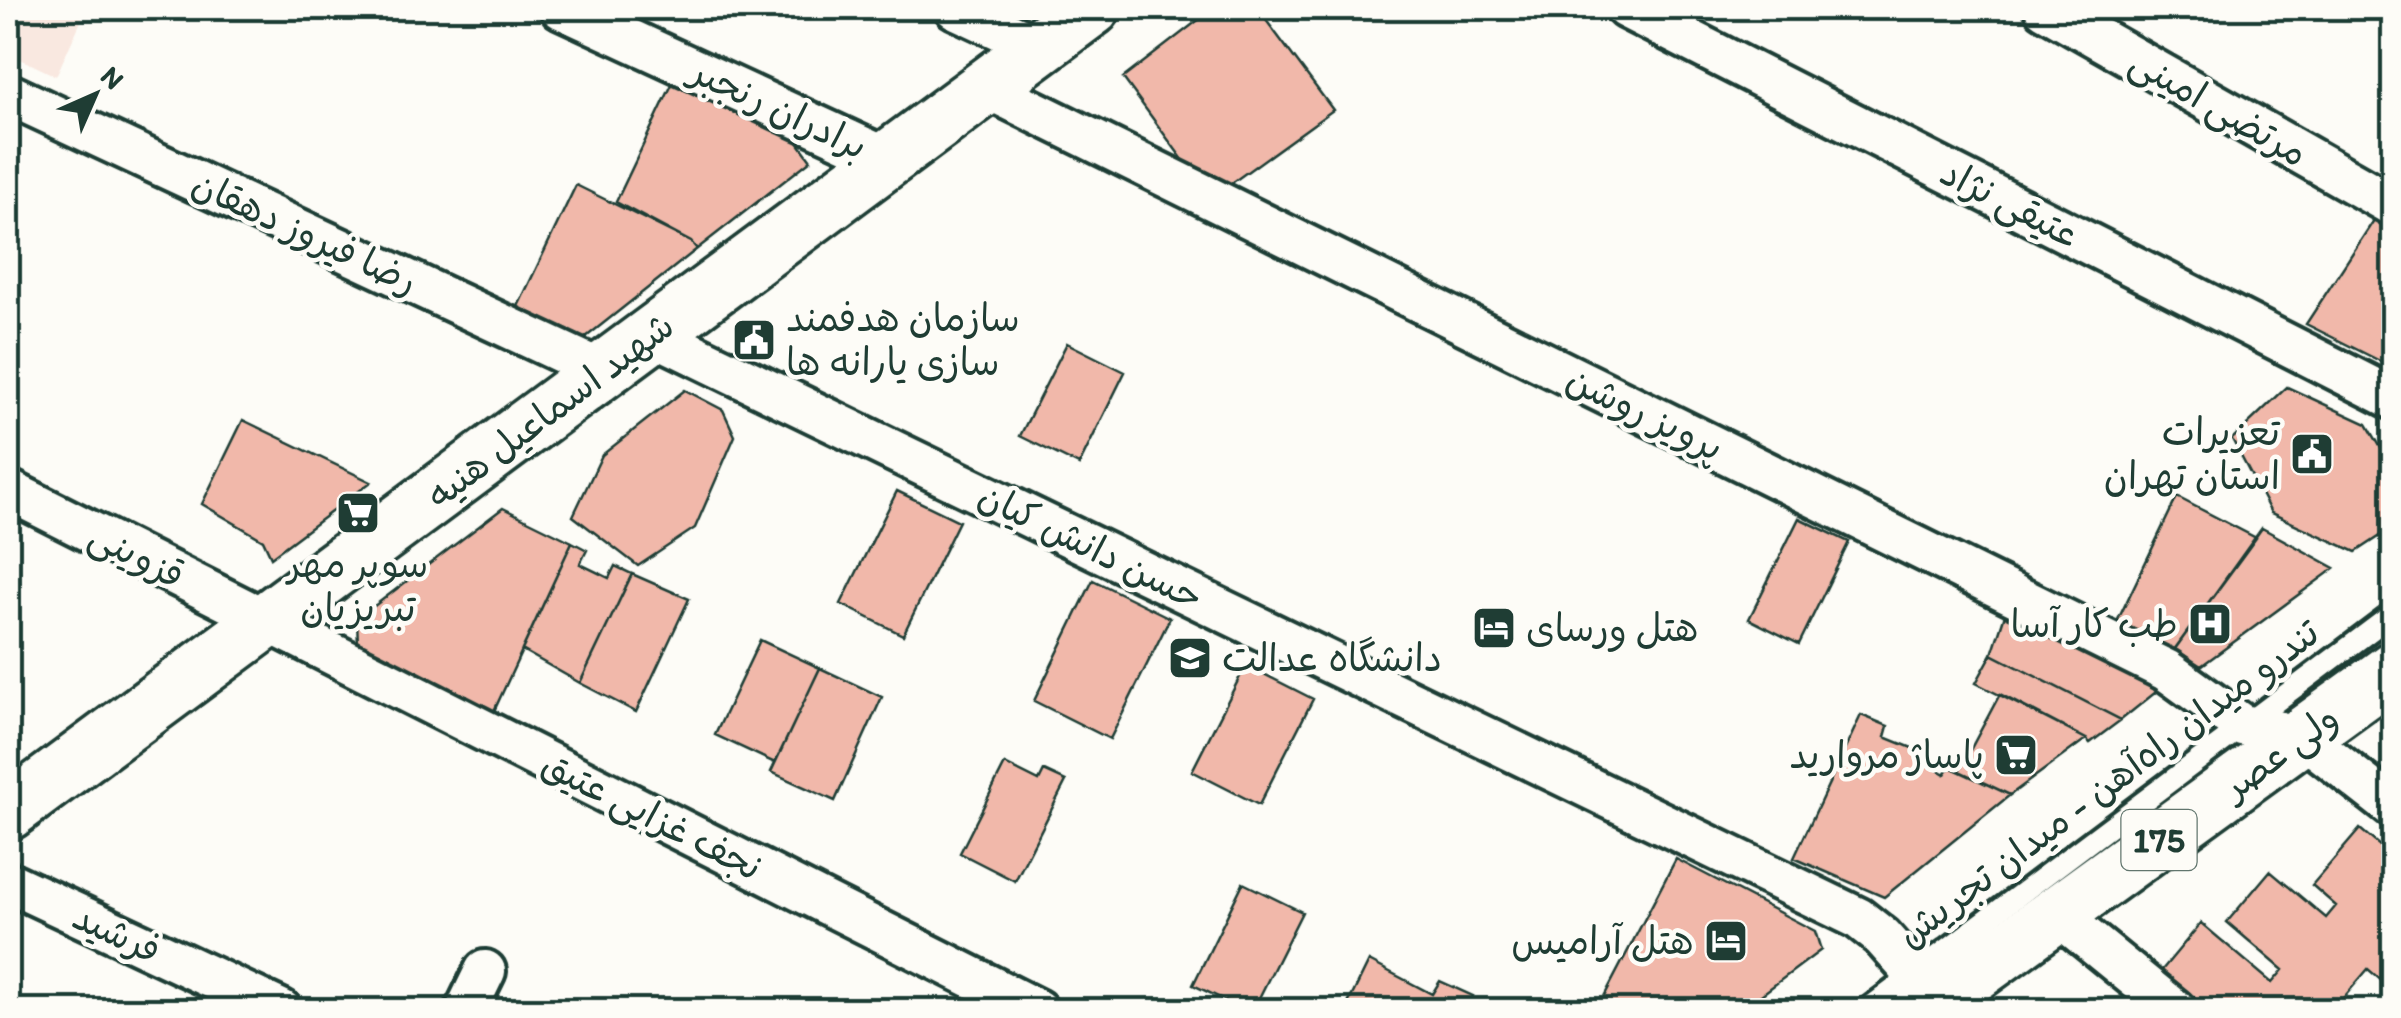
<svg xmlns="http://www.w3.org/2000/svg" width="2401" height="1018" viewBox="0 0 2401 1018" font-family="Itim,'Playpen Sans Arabic',sans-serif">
<rect width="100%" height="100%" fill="#fdfcf7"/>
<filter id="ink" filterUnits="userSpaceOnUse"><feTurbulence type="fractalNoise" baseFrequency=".01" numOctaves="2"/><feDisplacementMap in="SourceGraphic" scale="20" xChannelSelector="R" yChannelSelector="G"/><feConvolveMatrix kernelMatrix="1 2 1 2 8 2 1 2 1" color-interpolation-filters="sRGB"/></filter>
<g filter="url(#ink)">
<path fill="#f9e8e0" d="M8 8H87L56 76 8 53Z"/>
<path fill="#f1b8aa" stroke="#1f3d34" stroke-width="2.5" d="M1214 8H1257L1333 110 1211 198 1123 78Z
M676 76 792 134 811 160 697 249 691 242 616 202Z
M576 185 691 242 697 249 571 349 512 319Z
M2376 217 2394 227V368L2306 324Z
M1067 343 1125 372 1079 465 1020 436Z
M2287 387 2367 424 2394 470V527L2356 552 2271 513 2232 439Z
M685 390 723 410 735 436 695 528 638 566 573 516 602 455Z
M243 420 371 482 271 557 263 540 202 504Z
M897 491 959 521 903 635 841 604Z
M2177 497 2256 538 2171 654 2115 626Z
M503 508 572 542 494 711 358 646 357 619Z
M1799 518 1849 542 1799 644 1749 619Z
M2262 528 2335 568 2201 666 2175 649Z
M572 542 587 550 580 564 609 578 615 566 632 574 580 683 522 650Z
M632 574 689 599 636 712 580 683Z
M1093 580 1170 618 1110 739 1034 701Z
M2006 611 2147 679 2156 692 2121 720 1992 654Z
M760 640 820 668 775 763 715 735Z
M1992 654 2121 720 2090 743 2086 739 1976 683Z
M1246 665 1313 699 1259 805 1192 771Z
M820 668 882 697 835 801 771 772Z
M2000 694 2086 739 2010 795 1959 771Z
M1861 715 1888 726 1885 737 1927 754 1924 762 1945 774 1950 767 2010 795 1884 897 1794 858Z
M1005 764 1039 781 1044 771 1066 781 1015 881 960 853Z
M2360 829 2394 858V969L2383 982 2368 969 2333 1010H2198L2157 976 2201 923 2272 983 2283 970 2227 922 2270 871 2326 918 2336 906 2312 885Z
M1676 859 1815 931 1821 950 1741 1010H1597Z
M1243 883 1302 912 1253 1010H1245L1193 985Z
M1369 961 1432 994 1440 981 1473 996 1465 1010H1345Z"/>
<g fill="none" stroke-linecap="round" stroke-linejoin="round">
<defs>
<path id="lane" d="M1866 1010 2394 613"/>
<path id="street" d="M561 8 888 159
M955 8 1039 47
M1626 8 2394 399
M2045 8 2394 206
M985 87 2166 670 2242 725 2302 736 2394 808
M8 94 602 371
M652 334 1858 918 1882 937 1938 1000
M8 490 1037 1010
M8 882 281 1010
M2057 914 2175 1010
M466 1010 485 971"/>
<path id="secondary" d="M8 812 1092 8"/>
<path id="primary" d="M1924 1010 2394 669"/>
</defs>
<use href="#lane" stroke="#1f3d34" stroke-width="28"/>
<use href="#street" stroke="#1f3d34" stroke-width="48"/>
<use href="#secondary" stroke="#1f3d34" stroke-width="62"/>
<use href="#primary" stroke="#1f3d34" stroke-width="62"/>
<use href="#lane" stroke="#fdfcf7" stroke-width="20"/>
<use href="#street" stroke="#fdfcf7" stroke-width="40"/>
<use href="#secondary" stroke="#fdfcf7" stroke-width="55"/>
<use href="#primary" stroke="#fdfcf7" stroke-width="55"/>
</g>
</g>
<defs>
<symbol id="civic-square" viewBox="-11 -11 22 22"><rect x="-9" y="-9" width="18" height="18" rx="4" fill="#1f3d34" stroke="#fdfcf7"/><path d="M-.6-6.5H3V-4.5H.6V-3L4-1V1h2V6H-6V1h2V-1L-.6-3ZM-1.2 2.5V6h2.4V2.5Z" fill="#fff"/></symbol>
<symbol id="supermarket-square" viewBox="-11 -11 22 22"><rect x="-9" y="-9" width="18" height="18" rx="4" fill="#1f3d34" stroke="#fdfcf7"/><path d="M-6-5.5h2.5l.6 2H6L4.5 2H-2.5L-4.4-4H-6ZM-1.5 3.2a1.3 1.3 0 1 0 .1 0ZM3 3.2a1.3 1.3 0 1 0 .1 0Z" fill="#fff"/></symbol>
<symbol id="hospital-square" viewBox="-11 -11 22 22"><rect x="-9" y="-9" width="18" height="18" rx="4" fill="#1f3d34" stroke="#fdfcf7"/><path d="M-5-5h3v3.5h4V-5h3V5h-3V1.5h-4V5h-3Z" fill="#fff"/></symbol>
<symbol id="hotel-square" viewBox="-11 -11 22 22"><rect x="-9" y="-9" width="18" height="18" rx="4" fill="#1f3d34" stroke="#fdfcf7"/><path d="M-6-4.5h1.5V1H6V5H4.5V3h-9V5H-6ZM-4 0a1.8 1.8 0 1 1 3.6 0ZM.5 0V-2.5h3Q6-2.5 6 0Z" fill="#fff"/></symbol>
<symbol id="university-square" viewBox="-11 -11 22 22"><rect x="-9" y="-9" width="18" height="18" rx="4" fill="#1f3d34" stroke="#fdfcf7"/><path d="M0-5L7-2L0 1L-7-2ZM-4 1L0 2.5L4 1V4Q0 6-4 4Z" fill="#fff"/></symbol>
</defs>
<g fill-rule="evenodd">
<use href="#civic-square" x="729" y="315" width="50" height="50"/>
<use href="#civic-square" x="2287" y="429" width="50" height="50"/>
<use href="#supermarket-square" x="333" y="488" width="50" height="50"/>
<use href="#hospital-square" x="2185" y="599" width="50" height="50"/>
<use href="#hotel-square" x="1469" y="603" width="50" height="50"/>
<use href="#university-square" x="1165" y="633" width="50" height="50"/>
<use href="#supermarket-square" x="1991" y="730" width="50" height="50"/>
<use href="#hotel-square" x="1701" y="916" width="50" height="50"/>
</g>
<g text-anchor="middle" stroke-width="9" stroke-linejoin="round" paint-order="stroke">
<rect fill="#fdfcf7" stroke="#62766e" stroke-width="2.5" x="2121.5" y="810" width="75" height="60" rx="8"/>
<g font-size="35" font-weight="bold" fill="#1f3d34">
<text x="2159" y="852">175</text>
</g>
<g font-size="38" fill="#1f3d34" stroke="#fdfcf7">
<text transform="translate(2219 107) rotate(30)" y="13">مرتضی امینی</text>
<text transform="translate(779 108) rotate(25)" y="13">برادران رنجبر</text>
<text transform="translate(2010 203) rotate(27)" y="13">عتیقی نژاد</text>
<text transform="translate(305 232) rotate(25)" y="13">رضا فیروز دهقان</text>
<text transform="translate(550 410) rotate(-37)" y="13">شهید اسماعیل هنیه</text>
<text transform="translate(1645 413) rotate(26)" y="13">پرویز روشن</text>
<text transform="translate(1091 546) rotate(26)" y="13">حسن دانش کیان</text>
<text transform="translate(137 555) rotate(27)" y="13">قزوینی</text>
<text transform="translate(2280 752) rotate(-36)" y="13">ولی عصر</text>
<text transform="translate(2108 783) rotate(-37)" y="13">تندرو میدان راه‌آهن - میدان تجریش</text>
<text transform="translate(652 815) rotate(27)" y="13">نجف غزایی عتیق</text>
<text transform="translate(117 933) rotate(25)" y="13">فرشید</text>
</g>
<g font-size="38" fill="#1f3d34" stroke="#fdfcf7" text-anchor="end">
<text x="786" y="331" text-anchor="start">سازمان هدفمند<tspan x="786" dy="44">سازی یارانه ها</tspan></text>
<text x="2280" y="445">تعزیرات<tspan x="2280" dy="44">استان تهران</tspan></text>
<text x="358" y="577" text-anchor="middle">سوپر مهر<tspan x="358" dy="44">تبریزیان</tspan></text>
<text x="2178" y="637">طب کار آسا</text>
<text x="1526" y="641" text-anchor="start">هتل ورسای</text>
<text x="1222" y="671" text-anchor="start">دانشگاه عدالت</text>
<text x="1984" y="768">پاساژ مروارید</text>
<text x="1694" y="954">هتل آرامیس</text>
</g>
</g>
<rect width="2401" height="1018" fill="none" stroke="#fdfcf7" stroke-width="40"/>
<rect x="20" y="20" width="2361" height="978" fill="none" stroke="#1f3d34" stroke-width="4" filter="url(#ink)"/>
<g transform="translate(95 95) rotate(45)" stroke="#fdfcf7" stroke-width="8" paint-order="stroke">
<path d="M0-8L18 38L0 25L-18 38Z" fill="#1f3d34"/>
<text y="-15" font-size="28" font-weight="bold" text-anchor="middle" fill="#1f3d34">N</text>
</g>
</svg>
